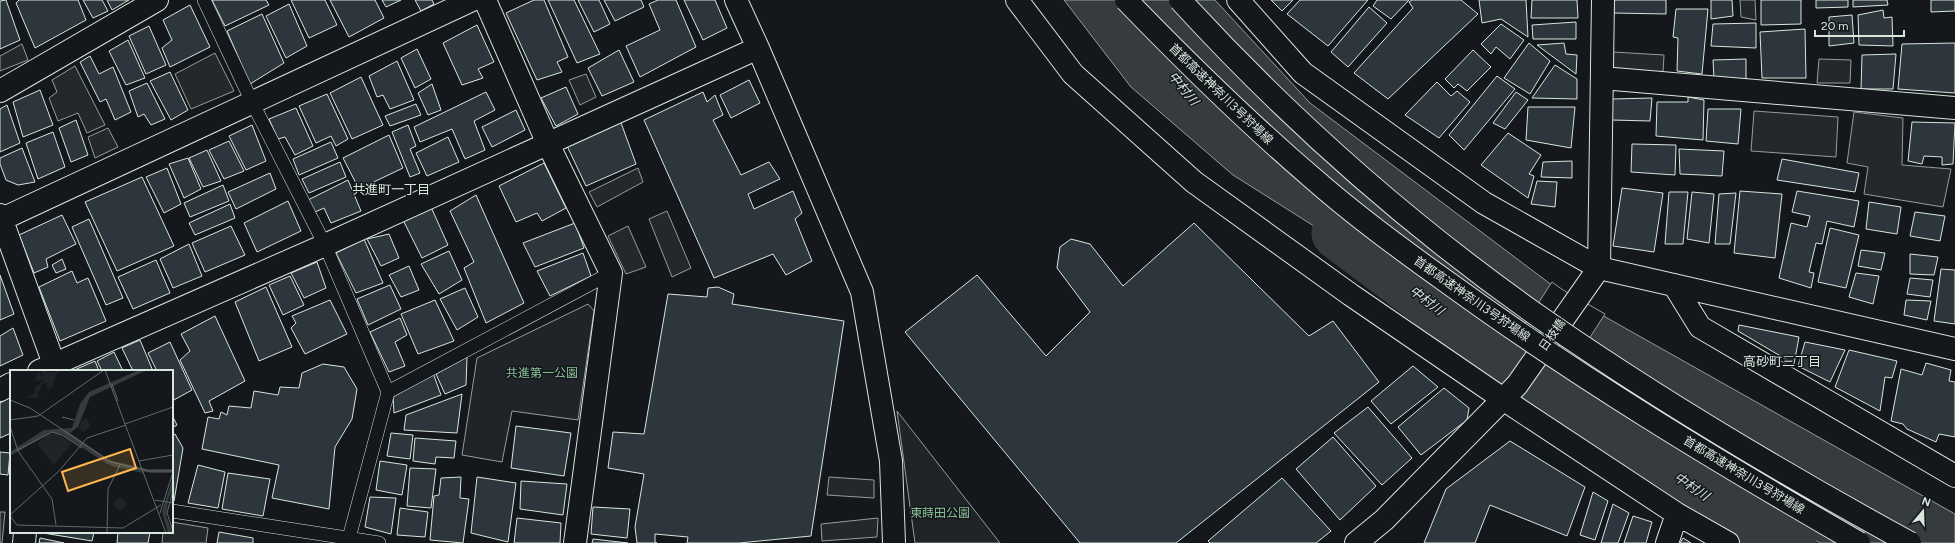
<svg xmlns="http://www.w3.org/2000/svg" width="1955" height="543" viewBox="0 0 1955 543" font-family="Figtree,'Noto Sans JP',sans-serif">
<rect width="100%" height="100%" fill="#14181c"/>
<path fill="#202428" stroke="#939e99" d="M588 304 594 311 578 420 512 411 502 462 462 455 477 358Z
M897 411 1000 543H915Z"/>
<path fill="#24282b" stroke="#939e99" d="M1740 0H1755L1756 20 1741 17Z
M22 44 28 60 0 71V56Z
M1613 52 1664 55 1663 73 1612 70Z
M215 53 234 91 191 109 175 74Z
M1819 59 1851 60 1850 83H1817Z
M75 66 105 125 87 133 78 113 58 121 49 98 57 92 52 80Z
M586 74 596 97 580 105 569 80Z
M1754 111 1838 117 1836 157 1751 151Z
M1854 112 1903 118 1902 165 1951 169 1943 207 1864 194 1868 167 1847 163Z
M108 128 118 147 95 158 88 137Z
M638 168 643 182 597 207 589 192Z
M667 211 691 268 672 277 649 219Z
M628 226 646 267 626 274 608 236Z
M829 477 874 480V498L827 495Z
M0 512H5L2 543H0Z
M878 518 877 537 822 541 821 524Z
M172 522 208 528 206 543H162L163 532H172Z"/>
<path fill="#363b3e" stroke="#939e99" d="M1064 0H1215L1310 103 1561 292 1955 514V543H1820L1616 420 1447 310 1233 175 1131 87Z"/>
<path fill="#14181c" stroke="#939e99" d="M1552 282 1563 290 1605 314 1559 385 1507 351Z"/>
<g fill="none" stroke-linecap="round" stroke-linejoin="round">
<path stroke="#363b3e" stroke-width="53" d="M1338 233 1511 363 1714 501 1790 543"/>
</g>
<path fill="#2c363c" stroke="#d8e6dc" d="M6 0 20 40 0 49V1Z
M19 0H78L86 20 35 48 16 3Z
M83 0H102L108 11 93 18Z
M107 0H129L112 10Z
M212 0H266L269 5 225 26Z
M291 0H325L337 25 309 38Z
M330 0H375L384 18 349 37Z
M382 0H401L386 7Z
M415 0H432L434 4 421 11Z
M534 0H544L568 57 557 62 562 72 537 80 506 13Z
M548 0H574L600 54 577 63Z
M578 0H599L610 24 594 32Z
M604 0H641L644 7 615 21Z
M658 0H676L696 47 640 77 626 46 660 30 649 4Z
M684 0H715L727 28 703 40Z
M1271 0H1293L1282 11Z
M1300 0H1368L1328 46 1287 14Z
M1377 0H1409L1391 19 1373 6Z
M1412 0H1461L1478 14 1388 99 1354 73 1413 8 1409 2Z
M1479 0H1526L1528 37 1501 19 1482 23Z
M1532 0H1577L1578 18H1531Z
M1614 0H1666V14L1614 13Z
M1711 0H1732L1733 16 1711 19Z
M1761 0H1801V24L1761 25Z
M1816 0H1848V7L1816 8Z
M1853 0H1887L1888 5 1853 7Z
M1931 0H1955V11L1931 12Z
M289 4 307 46 286 58 266 16Z
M190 5 210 47 170 67 162 48 172 40 163 20Z
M1369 7 1387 23 1348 67 1331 52Z
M1676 9H1708L1702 74 1677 71 1678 38 1673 37Z
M1883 10 1884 18 1892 17 1893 46 1859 45 1858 15Z
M262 14 284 63 250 84 227 31Z
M1852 15 1854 43 1829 46V17Z
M1576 22V39H1533L1532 25Z
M1756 23V48L1711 46 1713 24Z
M1501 24 1524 40 1510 59 1496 47 1491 54 1481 44Z
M477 25 494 62 478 69 483 78 462 85 443 43Z
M149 26 166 65 146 74 129 36Z
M1805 29 1806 78H1762L1760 32Z
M128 40 145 78 126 85 109 51Z
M1529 43 1550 61 1530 94 1504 78Z
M1564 43 1566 54 1577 55 1576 74 1537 45Z
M1955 43V93L1898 89 1902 44Z
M417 49 431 79 415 88 401 58Z
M619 50 634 82 602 96 588 68Z
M1473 50 1491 67 1467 91 1458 84 1454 88 1445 79Z
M1896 54 1893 89H1861L1862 55Z
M90 56 99 74 113 67 131 112 115 120 106 99 100 102 80 62Z
M1746 59V81L1714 79 1713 60Z
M397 61 414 100 390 109 383 95 377 97 369 76Z
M1555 65 1577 79V99L1532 98Z
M170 72 188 110 171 120 150 81Z
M1497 76 1515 89 1464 150 1449 135Z
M361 77 383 125 352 139 330 93Z
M749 80 760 103 731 118 720 95Z
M1437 82 1451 96 1457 91 1470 102 1439 138 1405 115Z
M147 83 165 119 151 125 144 114 138 117 129 91Z
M432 84 441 110 428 115 418 93Z
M566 87 578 114 556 126 541 98Z
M40 90 53 125 23 137 13 102Z
M486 92 495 110 474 121 485 150 465 159 452 129 420 142 414 127Z
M703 92 707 102 715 95 723 115 713 120 741 175 769 162 780 179 748 194 754 209 793 191 802 213 795 219 812 261 786 275 773 254 714 278 644 120Z
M1516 92 1528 100 1505 129 1493 123Z
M327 94 348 139 336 146 331 136 316 143 299 106Z
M1688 97 1704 100 1703 140 1656 136 1657 102H1688Z
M1652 98 1650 121 1612 120V99Z
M416 104 421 115 390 126 385 116Z
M7 105 20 143 0 152V109Z
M1528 107H1575L1571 148 1526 140Z
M296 108 313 146 295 155 285 137 278 139 269 119Z
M1708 109H1741L1738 144 1706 141Z
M516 110 525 130 492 147 482 127Z
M76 120 88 155 71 162 59 128Z
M620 120 636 164 586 186 567 146Z
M1912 122 1955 123 1953 164 1942 165V157L1924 156 1922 164 1908 161Z
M252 125 266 161 246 170 229 136Z
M408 125 416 146 410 149 420 173 410 177 392 132Z
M53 132 65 167 38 179 26 143Z
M1508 133 1541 155 1529 174 1534 176 1528 198 1481 165Z
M389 135 403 168 359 189 343 158Z
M448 137 459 162 427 176 416 153Z
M229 141 244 171 224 179 209 150Z
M331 142 338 158 299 175 293 159Z
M1632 144 1676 145 1675 175 1631 172Z
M22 148 35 182 18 185 6 180 0 164V158Z
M1679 149 1724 151 1722 176 1680 174Z
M207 150 221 181 203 187 189 158Z
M188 158 201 189 184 198 169 164Z
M1782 159 1859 173 1855 192 1777 180Z
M1572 161V178L1541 177 1543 162Z
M340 162 346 177 309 193 302 179Z
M544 163 566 208 542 221 537 213 516 222 499 186Z
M167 168 181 204 164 213 146 177Z
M270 173 276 189 236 209 228 192Z
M142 177 174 246 117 271 85 202Z
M348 180 361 211 331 223 324 208 315 212 308 200Z
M1537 181 1557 182 1555 207 1531 204Z
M223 185 229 201 190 217 184 203Z
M1622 188 1663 193 1654 252 1613 246Z
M1740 191 1782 194 1775 258 1734 253Z
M1797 191 1859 201 1854 227 1827 221 1822 244 1816 243 1809 272 1814 273 1811 288 1779 278 1791 223 1807 227 1810 216 1792 212Z
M1669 192H1688L1683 244H1665Z
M1692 192 1714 194 1709 243 1687 239Z
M1736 193 1730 244H1715L1719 194Z
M476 195 524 303 486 323 464 268 474 262 450 211Z
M288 201 301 231 257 252 244 223Z
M1869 202 1901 207 1897 234 1866 229Z
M230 204 235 218 195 235 189 223Z
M431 207 448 245 422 258 403 220Z
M1915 212 1945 216 1940 241 1910 236Z
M62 215 76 244 46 259 48 267 34 273 19 235Z
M89 219 123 298 106 305 72 227Z
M575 223 584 248 535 267 523 243Z
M1194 223 1309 336 1333 321 1379 382 1176 543H1080L905 332 977 275 1046 356 1090 312 1057 268 1060 247 1071 239 1090 244 1123 286Z
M231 226 245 255 205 272 192 243Z
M1830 228 1859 235 1846 288 1818 282Z
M389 234 399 258 381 266 367 239Z
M364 239 383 283 356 293 336 253Z
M189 244 202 276 173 288 160 259Z
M1861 250 1885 253 1881 270 1858 266Z
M449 251 462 280 439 294 421 264Z
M583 253 591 276 550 296 537 271Z
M1910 254 1938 257 1934 275 1910 274Z
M62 259 66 269 56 273 52 265Z
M156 260 170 293 133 309 118 277Z
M317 262 326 288 304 298 291 273Z
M409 266 419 290 401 297 389 275Z
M1941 269 1955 270V324L1934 321Z
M72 271 77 283 88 278 106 321 60 341 39 287Z
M1856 273 1879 276 1873 304 1849 297Z
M0 275 14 314 0 320Z
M290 276 304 305 283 315 269 285Z
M1910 278 1933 280 1930 297 1907 294Z
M390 285 401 309 368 325 357 299Z
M266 287 292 347 259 361 235 302Z
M718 287 734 294 732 304 844 321 811 536 739 543H687L688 537 655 534V542L657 543H637L635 527 644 474 608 468 613 432 644 434 668 294 707 297 708 288Z
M465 288 478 317 457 330 440 299Z
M330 300 347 334 305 354 291 328 296 323 292 316Z
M435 300 454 341 418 354 401 314Z
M1906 300 1931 301 1927 320 1904 315Z
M215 316 245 381 209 401 213 411 205 413 180 360 190 351 181 334Z
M400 318 407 335 395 342 405 366 389 372 370 332Z
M1739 325 1799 337 1794 364 1738 331Z
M13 328 23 355 0 366V336Z
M140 340 153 371H133L122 348Z
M170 342 192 390 172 401V371H157L148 353Z
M1805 342 1845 350 1830 382 1798 366Z
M1849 350 1897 361 1892 378 1885 377 1880 411 1835 387Z
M114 352 123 371H102L97 361Z
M467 357 466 385 445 394 436 374Z
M95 361 99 371H72Z
M1926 363 1951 370 1949 381 1955 382V437L1939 434 1936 442 1907 429 1903 424 1891 421 1901 369 1922 375Z
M323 364 344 367 357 389 352 419 335 447 329 509 272 498 279 465 202 449 208 417 219 419 221 412 227 415 229 406 251 408 254 391 278 395 280 387 299 388 302 373Z
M1413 366 1438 387 1391 424 1371 401Z
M433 373 441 395 394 413 393 397Z
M1444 388 1469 408 1467 420 1421 455 1398 427Z
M462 394 457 433 404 430 406 415Z
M11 397V433L0 438V403Z
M1368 407 1412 458 1382 485 1334 433Z
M172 415 177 425 172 428Z
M516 426 571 433 564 476 511 468Z
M391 433 413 435 410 459 387 456Z
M175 434 183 448 174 501H172V435Z
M1333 437 1376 486 1340 520 1296 469Z
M415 438 456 441 454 458 436 457 435 464 413 461Z
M1510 441 1585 487 1567 536 1490 505 1475 543H1424L1446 489Z
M0 452 10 453 8 475 0 474Z
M380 461 407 465 402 495 376 490Z
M198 465 225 472 218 508 188 503Z
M410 468 436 469 431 508 407 506Z
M228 473 270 479 263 516 222 509Z
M461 477 460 498 469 499 463 543 430 540 434 496 439 495 441 478Z
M477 477 516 483 508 542 471 533Z
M1282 478 1331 531 1316 543H1210L1208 541Z
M521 481 567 484 563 515 520 509Z
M1593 492 1608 501 1595 540 1580 535Z
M370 497 396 498 391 534 365 527Z
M1613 504 1629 513 1618 543H1601Z
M593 507 630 509 627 538 591 534Z
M400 508 428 512 425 537 397 535Z
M1633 516 1652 522 1646 543H1624Z
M517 518 561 523 560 543H514Z
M37 532H94L92 541Z
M118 532H150L148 543H117Z
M219 532 253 538V543H217Z
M40 538 64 543H39Z
M1683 538 1691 543H1680Z
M593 539 628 543H592Z"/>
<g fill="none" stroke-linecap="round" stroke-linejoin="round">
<defs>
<path id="service" d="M204 0 252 102 325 245 388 392 349 538
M388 392 611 273
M172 511 379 543"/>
<path id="minor" d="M485 0 548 144 611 273 575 543
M736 0 758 48 862 292 891 461 894 543
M1017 0 1073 74 1194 182 1351 295 1503 399 1677 514 1728 543
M1238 0 1303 73 1484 203 1599 268 1955 349
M1602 78 1955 108
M0 91 157 0
M0 215 54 364 52 371
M0 220 472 0
M1599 268 1603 0
M1674 285 1700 327 1955 476
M39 371 325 245 758 48
M0 390 11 384
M24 543 25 532
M1667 543 1677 514"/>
<path id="tertiary" d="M1356 543 1384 520 1517 385 1599 268"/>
</defs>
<use href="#service" stroke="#d8e6dc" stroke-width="14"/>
<use href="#minor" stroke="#d8e6dc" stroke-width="24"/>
<use href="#tertiary" stroke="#d8e6dc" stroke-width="24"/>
<use href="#service" stroke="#14181c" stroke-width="13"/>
<use href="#minor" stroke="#14181c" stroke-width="22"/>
<use href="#tertiary" stroke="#14181c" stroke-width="22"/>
<defs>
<path id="motorway-bridge" d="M1126 0C1187 63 1249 124 1316 181 1357 217 1402 250 1447 282 1579 378 1718 462 1859 543
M1180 0C1288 118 1410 226 1541 318 1659 400 1784 474 1910 543"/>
</defs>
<use href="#motorway-bridge" stroke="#d8e6dc" stroke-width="24" stroke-linecap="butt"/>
<use href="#motorway-bridge" stroke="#14181c" stroke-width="22"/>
</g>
<g text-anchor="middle" stroke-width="3" stroke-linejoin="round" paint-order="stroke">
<g font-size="12" fill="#d8e6dc" stroke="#14181c">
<text transform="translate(1221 94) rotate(44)" y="4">首都高速神奈川3号狩場線</text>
<text transform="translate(1472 299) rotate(35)" y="4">首都高速神奈川3号狩場線</text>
<text transform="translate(1552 335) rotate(-55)" y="4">日枝橋</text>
<text transform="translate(1744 475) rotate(31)" y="4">首都高速神奈川3号狩場線</text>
</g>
<g font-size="12" fill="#8ac095" stroke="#14181c">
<text x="542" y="377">共進第一公園</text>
<text x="940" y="517">東蒔田公園</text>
</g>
<g font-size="13" font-style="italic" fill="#d8e6dc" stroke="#14181c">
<text transform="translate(1184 88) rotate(51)" y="5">中村川</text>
<text transform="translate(1427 300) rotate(37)" y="5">中村川</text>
<text transform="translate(1692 486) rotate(34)" y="5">中村川</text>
</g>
<g font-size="13" fill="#d8e6dc" stroke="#14181c">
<text x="391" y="194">共進町一丁目</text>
<text x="1782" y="366">高砂町三丁目</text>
</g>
</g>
<g transform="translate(10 370)">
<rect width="163" height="163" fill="#14181c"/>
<path d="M31 0 43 3 49 0 44 10 43 17 37 19V12L30 15 31 19 27 22 29 27H34L20 28 17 27 24 23 25 18 34 10 25 11 28 2 35 8ZM76 48 81 56 73 62 69 58 72 50ZM39 64H48L62 73 44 95 27 74ZM104.5 134a5.5 5.5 0 1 1 11 0a5.5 5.5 0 1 1-11 0Z" fill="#202428"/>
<path d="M129 0H137L80 27 68 57 60 63 99 90 138 99H163V103H141L97 94 52 64 41 62 0 86V82L34 60 62 58 70 34 79 22ZM163 106V119L158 130 156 146 163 163H158L152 142Z" fill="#363b3e"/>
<path fill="none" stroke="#363b3e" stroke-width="2" d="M101 95 133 102"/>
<path fill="none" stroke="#626a69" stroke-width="1" d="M95 0 115 54M102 14 108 31M0 30 20 38 101 92 138 101H163M52 47 64 50M0 50 28 46 94 0M0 56 8 81 42 129 46 155M8 80 42 62 52 65 72 78M129 91 163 85M163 121 157 143 163 161M145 130 163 133M150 143 163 102M0 145 49 101 77 68 116 55M0 146 7 155 113 158 151 135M97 163 98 119 110 95M156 163 115 54 163 37"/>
<path fill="#ffb74d" fill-opacity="0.15" stroke="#ffb74d" stroke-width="2" d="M120 79 126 98 58 121 52 102Z"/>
<rect width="163" height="163" fill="none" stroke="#d8e6dc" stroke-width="2"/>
</g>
<g transform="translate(1923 511) rotate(19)" stroke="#14181c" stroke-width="3" paint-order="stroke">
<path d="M0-3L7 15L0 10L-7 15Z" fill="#d8e6dc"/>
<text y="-6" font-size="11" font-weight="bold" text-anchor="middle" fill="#d8e6dc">N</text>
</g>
<path d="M1815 30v6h89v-6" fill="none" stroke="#d8e6dc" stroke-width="2"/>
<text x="1821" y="30" font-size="12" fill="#d8e6dc" stroke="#14181c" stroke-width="3" paint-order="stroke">20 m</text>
</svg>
